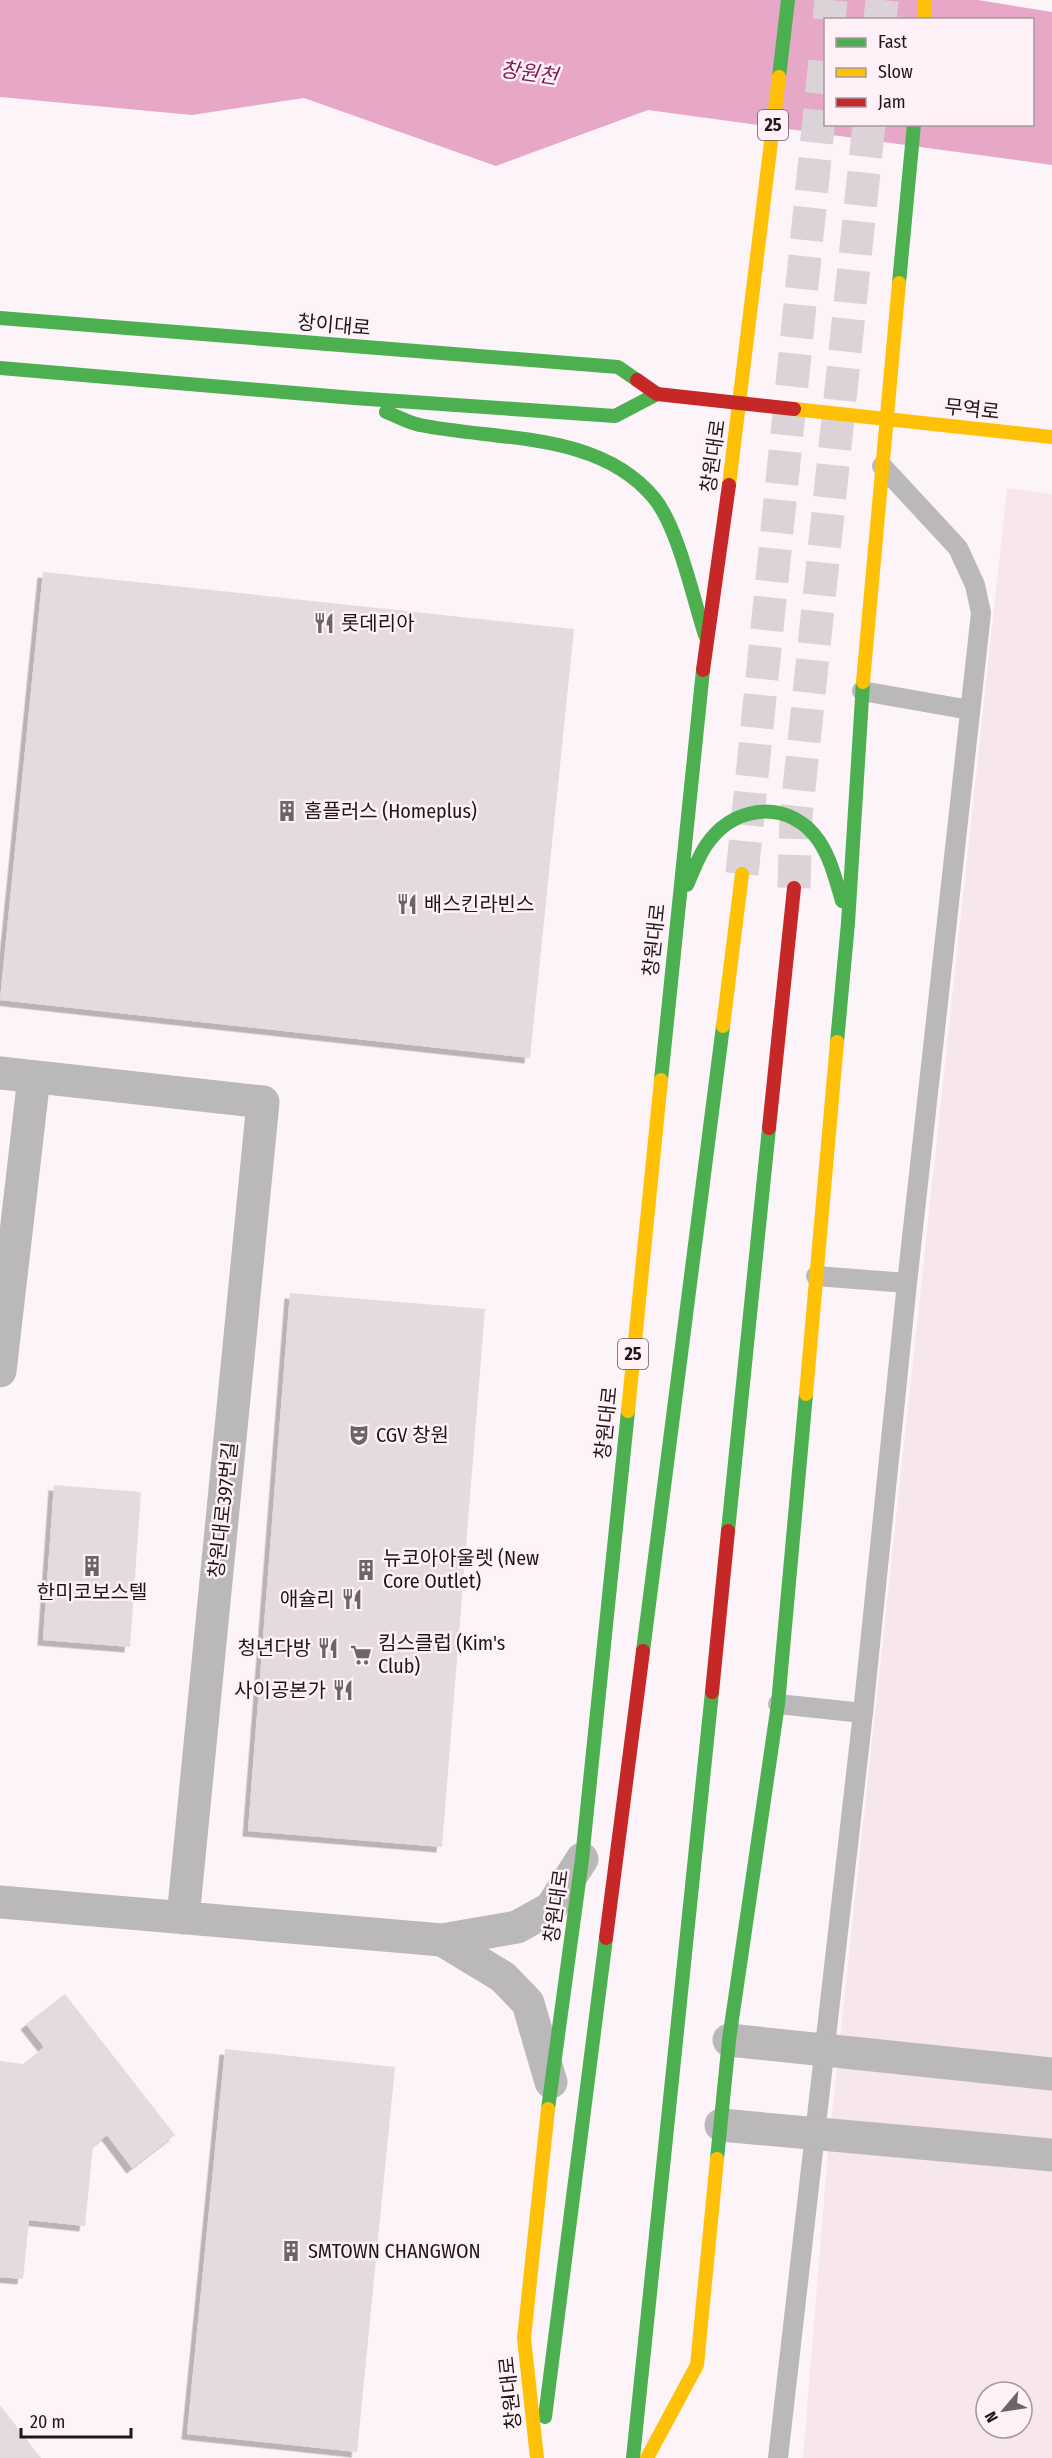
<svg xmlns="http://www.w3.org/2000/svg" width="1052" height="2458" viewBox="0 0 1052 2458" font-family="'Fira Sans Condensed','Noto Sans KR',sans-serif">
<defs>
<filter id="shadow"><feDropShadow dx="-5.5" dy="5.5" stdDeviation="0" flood-color="#0004"/></filter>
</defs>
<rect width="100%" height="100%" fill="#fcf4f8"/>
<path fill="#f7e6ee" fill-rule="evenodd" d="M1007 488 1052 494V2458H803L828 2150ZM986 2392H1022V2428H986Z"/>
<path fill="#e7a8c7" fill-rule="evenodd" d="M0 0H978L1052 12V165L648 110 496 166 304 98 192 115 0 97ZM826 20H1032V124H826Z"/>
<path fill="#e5dbdf" filter="url(#shadow)" d="M43 572 574 629 530 1058 0 1000Z
M290 1293 485 1309 442 1847 248 1831Z
M54 1485 141 1492 130 1647 43 1640Z
M65 1994 175 2135 132 2168 107 2135 93 2146 85 2226 29 2220 23 2279 0 2277V2061L23 2064 44 2047 26 2024Z
M225 2049 395 2067 357 2452 187 2434Z
M0 2405 41 2458H0Z"/>
<g fill="none" stroke-linecap="round" stroke-linejoin="round">
<path stroke="#dbd3d7" stroke-width="33" stroke-dasharray="33 16" stroke-linecap="butt" d="M829 20 831 0
M880 20 882 0
M742 874 826 50
M794 888 796 817 869 124"/>
<path stroke="#bbb8b9" stroke-width="20" d="M862 691 970 710
M816 1276 907 1283 981 613 975 585 958 548 882 466
M778 1704 863 1713 907 1283
M778 2458 863 1713"/>
<path stroke="#bbb8b9" stroke-width="33" d="M0 1073 263 1102 183 1918
M0 1371 34 1077
M0 1902 442 1940 517 1927 551 1908 582 1859
M442 1940 503 1977 528 2003 551 2082
M729 2040 1052 2074
M721 2125 1052 2155"/>
<path stroke="#4caf50" stroke-width="14" d="M779 77 788 0
M899 283 914 124
M0 318 618 367 637 380
M0 368 354 398 615 416 657 394
M386 412C397 416 409 423 420 425 498 441 599 431 654 498 678 527 693 598 705 635
M687 885C694 870 699 853 710 840 738 803 792 801 819 841 831 859 836 881 842 901
M837 1042 848 923 863 682
M661 1080 703 670
M728 1531 769 1128
M643 1651 723 1026
M548 2109 582 1859 628 1411
M717 2159 729 2040 778 1704 806 1394
M545 2417 606 1938
M633 2458 712 1692"/>
<path stroke="#ffc107" stroke-width="14" d="M924 20 925 0
M794 409 1052 437
M729 485 779 77
M863 682 899 283
M723 1026 742 874
M806 1394 837 1042
M628 1411 661 1080
M537 2458 524 2338 548 2109
M647 2458 697 2365 717 2159"/>
<path stroke="#c62828" stroke-width="14" d="M637 380 657 394 794 409
M703 670 729 485
M769 1128 794 888
M712 1692 728 1531
M606 1938 643 1651"/>
</g>
<defs>
<symbol id="restaurant-bare" viewBox="-9 -9 18 18"><path d="M-5-6h1v4h1v-4h1v4h1v-4h1v5L-1.5 .5V6h-2V.5L-5-1ZM5-6V6H3V1.5H1.5Q1.5-4 5-6Z" fill="#6c6568" stroke="#fff1f7" stroke-width="2.5" paint-order="stroke"/></symbol>
<symbol id="building-bare" viewBox="-9 -9 18 18"><path d="M-4-6H4V6H1V3H-1V6H-4ZM-2.5-4.3h1.7v1.8h-1.7ZM.8-4.3h1.7v1.8H.8ZM-2.5-1h1.7V.8h-1.7ZM.8-1h1.7V.8H.8Z" fill="#6c6568" stroke="#fff1f7" stroke-width="2.5" paint-order="stroke"/></symbol>
<symbol id="theatre-bare" viewBox="-9 -9 18 18"><path d="M-5-5.5Q0-4 5-5.5V0Q5 5 0 6Q-5 5-5 0ZM-3.3-2.5H-1v1.5H-3.3ZM1-2.5H3.3v1.5H1ZM-2.8 1Q0 5.5 2.8 1Z" fill="#6c6568" stroke="#fff1f7" stroke-width="2.5" paint-order="stroke"/></symbol>
<symbol id="supermarket-bare" viewBox="-9 -9 18 18"><path d="M-6-5.5h2.5l.6 2H6L4.5 2H-2.5L-4.4-4H-6ZM-1.5 3.2a1.3 1.3 0 1 0 .1 0ZM3 3.2a1.3 1.3 0 1 0 .1 0Z" fill="#6c6568" stroke="#fff1f7" stroke-width="2.5" paint-order="stroke"/></symbol>
</defs>
<g fill-rule="evenodd">
<use href="#restaurant-bare" x="309" y="608" width="30" height="30"/>
<use href="#building-bare" x="272" y="796" width="30" height="30"/>
<use href="#restaurant-bare" x="392" y="889" width="30" height="30"/>
<use href="#theatre-bare" x="344" y="1420" width="30" height="30"/>
<use href="#building-bare" x="77" y="1551" width="30" height="30"/>
<use href="#building-bare" x="351" y="1555" width="30" height="30"/>
<use href="#restaurant-bare" x="337" y="1584" width="30" height="30"/>
<use href="#restaurant-bare" x="313" y="1633" width="30" height="30"/>
<use href="#supermarket-bare" x="346" y="1640" width="30" height="30"/>
<use href="#restaurant-bare" x="328" y="1675" width="30" height="30"/>
<use href="#building-bare" x="276" y="2236" width="30" height="30"/>
</g>
<g text-anchor="middle" stroke-width="5" stroke-linejoin="round" paint-order="stroke">
<g fill="#fff1f7" stroke="#62595d" stroke-width="1.5">
<rect x="758" y="110" width="30" height="30" rx="4.5"/>
<rect x="618" y="1339" width="30" height="30" rx="4.5"/>
</g>
<g font-size="18" font-weight="bold" fill="#1e181b">
<text x="773" y="131">25</text>
<text x="633" y="1360">25</text>
</g>
<g font-size="20" fill="#1e181b" stroke="#fff1f7">
<text transform="translate(334 325) rotate(5)" y="7">창이대로</text>
<text transform="translate(972 409) rotate(6)" y="7">무역로</text>
<text transform="translate(713 456) rotate(-82)" y="7">창원대로</text>
<text transform="translate(654 940) rotate(-84)" y="7">창원대로</text>
<text transform="translate(606 1423) rotate(-84)" y="7">창원대로</text>
<text transform="translate(223 1510) rotate(-84)" y="7">창원대로397번길</text>
<text transform="translate(556 1906) rotate(-82)" y="7">창원대로</text>
<text transform="translate(510 2393) rotate(-96)" y="7">창원대로</text>
</g>
<g font-size="20" fill="#1e181b" stroke="#fff1f7" text-anchor="start">
<text x="341" y="630">롯데리아</text>
<text x="304" y="818">홈플러스 (Homeplus)</text>
<text x="424" y="911">배스킨라빈스</text>
<text x="376" y="1442">CGV 창원</text>
<text x="383" y="1565">뉴코아아울렛 (New<tspan x="383" dy="23">Core Outlet)</tspan></text>
<text x="92" y="1599" text-anchor="middle">한미코보스텔</text>
<text x="335" y="1606" text-anchor="end">애슐리</text>
<text x="378" y="1650">킴스클럽 (Kim's<tspan x="378" dy="23">Club)</tspan></text>
<text x="311" y="1655" text-anchor="end">청년다방</text>
<text x="326" y="1697" text-anchor="end">사이공본가</text>
<text x="308" y="2258">SMTOWN CHANGWON</text>
</g>
<g font-size="21" font-style="italic" fill="#7f1a55" stroke="#fff1f7">
<text transform="translate(529 73) rotate(8)" y="7">창원천</text>
</g>
</g>
<rect x="824" y="18" width="210" height="108" fill="#fff1f7" stroke="#a59a9f" stroke-width="1.5"/>
<rect x="836" y="38" width="30" height="9" fill="#4caf50" stroke="#a59a9f" stroke-width="1.5"/>
<text x="878" y="48" font-size="18" fill="#1e181b">Fast</text>
<rect x="836" y="68" width="30" height="9" fill="#ffc107" stroke="#a59a9f" stroke-width="1.5"/>
<text x="878" y="78" font-size="18" fill="#1e181b">Slow</text>
<rect x="836" y="98" width="30" height="9" fill="#c62828" stroke="#a59a9f" stroke-width="1.5"/>
<text x="878" y="108" font-size="18" fill="#1e181b">Jam</text>
<g transform="translate(1004 2410) rotate(241)"><circle r="28" fill="#fff1f7" stroke="#a59a9f" stroke-width="1.5"/>
<path d="M0-4.5L10 22L0 15L-10 22Z" fill="#6c6568"/>
<text y="-9" font-size="16" font-weight="bold" text-anchor="middle" fill="#1e181b">N</text>
</g>
<path d="M21 2428v9h110v-9" fill="none" stroke="#1e181b" stroke-width="3"/>
<text x="30" y="2428" font-size="18" fill="#1e181b" stroke="#fff1f7" stroke-width="4.5" paint-order="stroke">20 m</text>
</svg>
